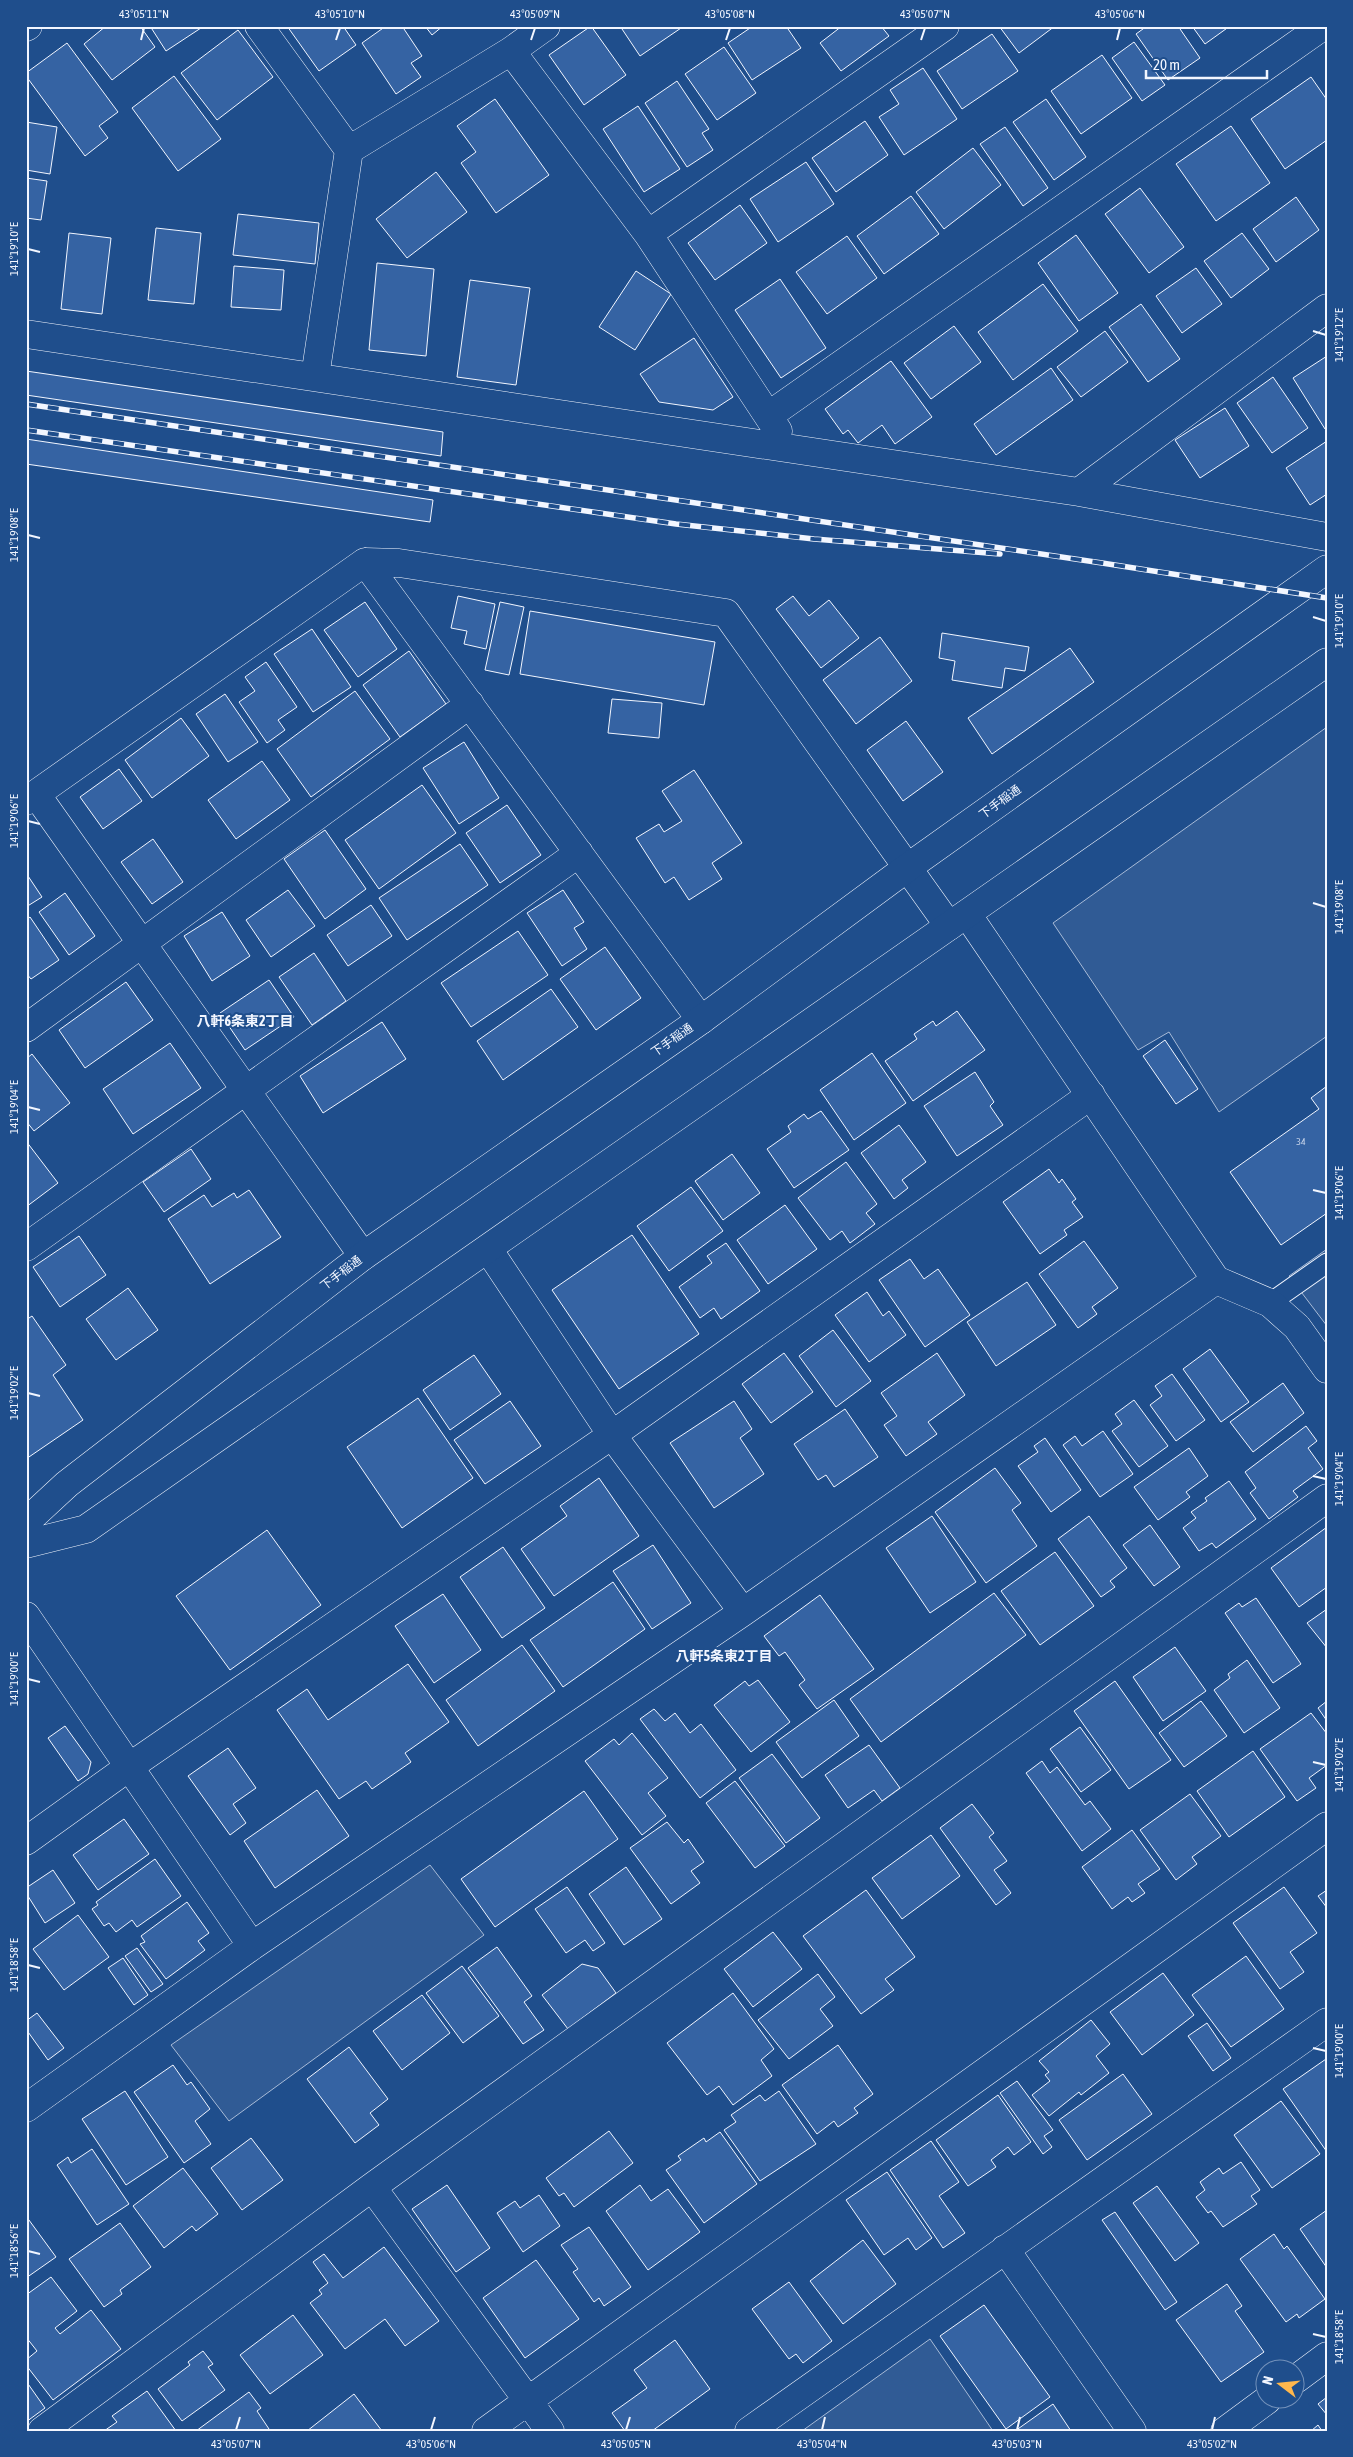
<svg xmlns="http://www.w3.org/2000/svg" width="1353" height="2457" viewBox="0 0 1353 2457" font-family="'Asap Condensed','Noto Sans JP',sans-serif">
<rect width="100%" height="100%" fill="#1f4e8c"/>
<path fill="#305b95" stroke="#a8bbd7" d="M1327 727V1036L1219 1112 1169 1032 1138 1050 1053 923Z
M1327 1249V1326L1289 1276Z
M430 1865 484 1935 229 2121 171 2045Z
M930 2339 993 2431H802Z"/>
<path fill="#3563a3" stroke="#f2f6ff" d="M106 26H140L155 47 112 80 84 44Z
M150 26H204L166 51Z
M287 26H343L356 45 319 71Z
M386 26H402L422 56 411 63 421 77 396 94 362 43Z
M425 26H443L432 35Z
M591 26 626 75 584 105 549 55Z
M620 26H684L640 56Z
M753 26H786L801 48 752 80 728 43Z
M842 26H881L889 36 841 71 820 43Z
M999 26H1055L1019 53Z
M1147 26H1178L1200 58 1168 80 1136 34Z
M1192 26H1230L1205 44Z
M238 30 273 77 217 120 181 73Z
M992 34 1018 71 962 109 937 71Z
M1134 42 1165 85 1142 101 1112 58Z
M67 43 118 112 99 126 108 138 85 156 26 76V73Z
M724 47 756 93 717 120 685 74Z
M1102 55 1132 98 1081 134 1051 91Z
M923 68 957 119 904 155 879 117 899 104 890 90Z
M174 76 221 139 178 171 132 108Z
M1311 77 1327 100V140L1285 169 1251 119Z
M677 81 709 129 702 133 713 150 687 167 645 103Z
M495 99 549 175 496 213 461 163 476 152 457 126Z
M1046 99 1086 157 1054 180 1013 122Z
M638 106 680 169 644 192 603 129Z
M865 121 888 155 836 192 812 158Z
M26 122 57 127 50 174 26 170Z
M1231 126 1270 183 1216 221 1176 164Z
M1005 127 1048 188 1023 206 980 144Z
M973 148 1001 185 944 229 916 192Z
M806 162 834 204 778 242 750 199Z
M436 172 467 212 407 258 376 219Z
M26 178 47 181 41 220 26 218Z
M1140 188 1184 247 1149 273 1105 214Z
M911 196 939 234 884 274 857 236Z
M1296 197 1319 230 1276 262 1253 229Z
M740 205 767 243 715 280 688 243Z
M238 214 319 223 315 264 233 255Z
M156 228 201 233 194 304 148 300Z
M69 233 111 238 102 314 61 309Z
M1242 233 1269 269 1231 298 1204 261Z
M1076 235 1118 293 1079 321 1038 263Z
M847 236 877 278 827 314 796 272Z
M377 263 434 269 426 356 369 350Z
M234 266 284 270 281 310 231 307Z
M1196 268 1222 304 1182 333 1156 296Z
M636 271 671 294 635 350 599 327Z
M780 279 826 348 781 378 735 310Z
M470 280 530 288 516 385 457 377Z
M1043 284 1078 331 1013 380 978 332Z
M1141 304 1180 359 1148 382 1109 327Z
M954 326 981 362 931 399 904 363Z
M1105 331 1128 362 1081 397 1057 367Z
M694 338 733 397 713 410 659 402 640 374Z
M1327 356V428L1325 429 1293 378Z
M891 361 932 417 895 444 882 425 858 443 848 430 843 434 825 409Z
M1051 368 1073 400 996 455 974 424Z
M26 371 443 432 441 456 26 395Z
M1273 377 1308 428 1272 453 1237 403Z
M1225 408 1249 446 1200 478 1175 440Z
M26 439 433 500 430 522 26 464Z
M1327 441V494L1310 505 1286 468Z
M458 596 495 604 486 649 464 644 467 631 451 628Z
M793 596 809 616 829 600 859 638 821 668 776 609Z
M365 602 397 649 358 677 324 630Z
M500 602 524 607 509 675 485 670Z
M530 611 715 642 704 705 520 674Z
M312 629 351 687 313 712 274 654Z
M942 633 1029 647 1025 671 1005 668 1002 688 952 680 955 661 939 658Z
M880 637 912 681 856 724 823 680Z
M1070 648 1094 682 992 754 968 718Z
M409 651 446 704 400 737 363 685Z
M266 662 297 707 278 720 285 730 267 743 239 702 255 691 245 677Z
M355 691 390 739 311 797 277 749Z
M225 694 258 742 228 762 196 714Z
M612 699 662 703 659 738 608 733Z
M181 718 209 756 152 798 125 760Z
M906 721 943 772 903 801 867 750Z
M464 742 499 798 459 824 423 768Z
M262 761 290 800 236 839 208 800Z
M119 769 142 801 103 829 80 797Z
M694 770 742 843 712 863 722 879 689 900 674 877 665 883 636 838 659 824 664 832 682 821 662 791Z
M422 785 456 833 379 889 345 840Z
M507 805 541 855 500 883 466 833Z
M325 830 366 889 325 919 284 859Z
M153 839 183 882 152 904 121 862Z
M460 844 488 885 407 940 379 898Z
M26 873 42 897 26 907Z
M288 890 315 926 271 957 246 920Z
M563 890 584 922 574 928 587 949 562 966 527 913Z
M65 893 95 936 69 955 39 912Z
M371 905 392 936 348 966 327 935Z
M222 912 250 956 212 981 184 936Z
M30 917 59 960 31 979 26 973V920Z
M518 931 548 975 471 1027 441 983Z
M605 947 641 998 596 1030 560 979Z
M314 953 346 1001 312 1025 279 977Z
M269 980 294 1017 245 1050 220 1013Z
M126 982 153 1020 85 1068 59 1030Z
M551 989 578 1027 503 1080 477 1041Z
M957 1011 985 1050 913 1101 885 1061 917 1039 914 1034 933 1021 936 1026Z
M382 1022 406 1059 323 1113 300 1076Z
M1165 1040 1198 1089 1176 1104 1143 1056Z
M170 1043 201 1088 133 1134 103 1089Z
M872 1053 906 1103 854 1140 820 1090Z
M32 1054 70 1103 34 1131 26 1121V1059Z
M975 1072 994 1102 990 1106 1003 1125 957 1156 924 1106Z
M1327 1086V1213L1281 1245 1230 1172 1319 1109 1311 1098Z
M821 1111 849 1150 794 1188 767 1149 791 1132 788 1126 804 1114 808 1119Z
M899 1125 926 1162 902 1180 908 1188 894 1199 861 1153Z
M26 1141 58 1183 26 1207Z
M191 1149 211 1179 164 1212 143 1182Z
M732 1154 760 1193 723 1220 695 1181Z
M846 1162 877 1204 866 1213 875 1224 850 1243 842 1231 830 1240 798 1198Z
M1049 1169 1059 1183 1062 1179 1076 1199 1072 1202 1083 1217 1064 1230 1067 1235 1040 1254 1003 1202Z
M691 1187 723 1231 669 1271 637 1226Z
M249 1190 281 1237 210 1284 168 1219 204 1195 212 1207 234 1193 237 1198Z
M785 1205 817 1249 768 1284 737 1240Z
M632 1235 699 1334 619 1389 552 1290Z
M79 1236 106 1275 60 1307 33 1267Z
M1084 1241 1118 1288 1092 1307 1097 1314 1078 1328 1039 1274Z
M726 1243 760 1291 721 1319 714 1308 700 1318 679 1287 712 1263 707 1256Z
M910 1259 924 1279 938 1269 970 1315 925 1347 879 1280Z
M1027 1282 1056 1325 996 1366 967 1322Z
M128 1288 158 1330 116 1360 86 1319Z
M867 1292 883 1316 889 1311 906 1335 869 1362 835 1315Z
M32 1316 66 1365 53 1375 83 1420 26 1459V1320Z
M833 1330 871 1381 836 1407 799 1356Z
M1210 1349 1249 1402 1221 1422 1183 1369Z
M784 1353 813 1392 771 1423 742 1384Z
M937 1353 965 1395 928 1422 937 1434 906 1456 884 1425 897 1416 881 1393Z
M474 1355 501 1394 450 1430 423 1390Z
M1172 1374 1205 1420 1176 1441 1150 1405 1162 1396 1155 1386Z
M1283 1383 1304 1413 1253 1452 1230 1422Z
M418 1398 473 1478 402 1528 347 1447Z
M1134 1400 1168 1446 1139 1467 1112 1431 1122 1424 1115 1414Z
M510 1401 541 1446 485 1484 454 1440Z
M734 1401 752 1429 740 1438 764 1474 714 1508 670 1443Z
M845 1409 878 1457 834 1487 826 1475 818 1480 794 1444Z
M1306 1426 1317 1441 1308 1448 1323 1469 1293 1491 1298 1497 1269 1519 1250 1493 1256 1488 1245 1472Z
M1103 1431 1133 1474 1100 1497 1063 1445 1075 1436 1082 1446Z
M1045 1438 1081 1490 1051 1512 1018 1466 1038 1452 1034 1446Z
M1189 1448 1208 1476 1186 1492 1190 1497 1158 1520 1134 1487Z
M995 1468 1021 1503 1012 1510 1037 1546 986 1583 935 1512Z
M599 1478 639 1536 554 1596 521 1549 567 1516 560 1506Z
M1229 1481 1256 1519 1216 1548 1212 1543 1199 1551 1183 1528 1196 1518 1191 1512 1207 1501 1205 1498Z
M932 1516 976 1582 930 1613 886 1548Z
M1089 1516 1127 1568 1110 1581 1115 1587 1101 1597 1058 1539Z
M1150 1525 1180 1567 1154 1586 1123 1545Z
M1327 1527V1587L1299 1607 1271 1568Z
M267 1530 321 1605 230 1670 176 1596Z
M653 1545 691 1603 652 1629 613 1571Z
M503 1547 545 1608 502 1638 460 1577Z
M1055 1552 1094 1606 1040 1645 1001 1591Z
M613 1582 645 1629 563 1687 530 1640Z
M994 1593 1026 1635 881 1742 850 1699Z
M443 1594 481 1650 434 1683 395 1626Z
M820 1595 874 1669 817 1709 799 1685 805 1680 785 1652 779 1656 764 1636Z
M1256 1598 1301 1664 1273 1683 1225 1613 1239 1603 1242 1607Z
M1327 1609V1648L1307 1623Z
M522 1645 555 1691 478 1746 446 1700Z
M1175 1647 1206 1691 1163 1721 1133 1677Z
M1247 1660 1280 1708 1244 1733 1214 1690 1230 1678 1228 1674Z
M408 1664 449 1722 405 1753 411 1762 372 1789 366 1781 339 1799 277 1710 307 1689 328 1720Z
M758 1680 790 1722 751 1752 714 1705 745 1681 749 1686Z
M1115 1681 1171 1760 1129 1789 1074 1711Z
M834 1700 859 1736 802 1778 776 1742Z
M1201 1701 1227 1736 1184 1767 1159 1733Z
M1327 1701V1721L1318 1708Z
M654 1709 665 1721 675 1713 690 1733 701 1724 736 1770 700 1798 640 1719Z
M1311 1713 1327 1734V1765L1309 1778 1316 1788 1297 1801 1260 1749Z
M65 1726 91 1762 88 1774 78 1781 48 1738Z
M1080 1727 1111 1770 1081 1792 1050 1749Z
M632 1733 668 1778 648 1793 666 1816 642 1835 585 1761 614 1739 619 1745Z
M869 1745 900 1788 882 1801 874 1790 848 1808 825 1775Z
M228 1748 256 1788 233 1804 246 1823 230 1835 188 1776Z
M1253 1751 1285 1797 1229 1837 1197 1791Z
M772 1754 820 1818 786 1843 739 1778Z
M1042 1761 1050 1773 1057 1767 1085 1805 1090 1801 1111 1829 1082 1851 1026 1773Z
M735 1781 785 1846 755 1868 706 1803Z
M317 1790 349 1836 275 1888 244 1841Z
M584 1791 618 1839 495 1927 461 1879Z
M1190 1794 1221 1836 1192 1857 1197 1864 1176 1880 1140 1830Z
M972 1804 994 1833 989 1837 1007 1861 994 1870 1011 1893 996 1905 940 1828Z
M124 1819 149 1854 98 1890 73 1855Z
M667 1822 684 1843 688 1839 704 1862 691 1871 700 1883 671 1904 630 1848Z
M1132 1830 1160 1869 1138 1884 1145 1893 1132 1902 1128 1897 1112 1909 1082 1867Z
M931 1835 960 1876 902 1919 872 1878Z
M155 1859 181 1896 137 1927 132 1920 116 1932 109 1923 104 1926 92 1909 98 1905 96 1902Z
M626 1867 662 1919 624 1945 589 1894Z
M53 1870 75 1903 45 1923 26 1893V1888Z
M567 1887 605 1943 593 1951 585 1940 566 1953 535 1909Z
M1284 1887 1317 1933 1290 1952 1304 1972 1280 1989 1233 1923Z
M866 1890 915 1957 885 1979 894 1990 861 2014 803 1936Z
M1327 1890V1908L1318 1896Z
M187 1902 209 1933 198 1941 205 1950 166 1979 140 1944 145 1942 141 1936Z
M78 1915 109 1957 64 1990 33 1949Z
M773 1932 802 1969 753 2007 724 1969Z
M497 1947 532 1996 524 2002 544 2030 523 2044 468 1968Z
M137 1948 163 1984 151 1992 125 1956Z
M1246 1956 1284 2009 1231 2047 1192 1995Z
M123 1958 148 1995 134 2005 108 1968Z
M582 1964 598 1968 616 1993 568 2029 542 1995Z
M462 1966 499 2016 463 2043 426 1993Z
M1163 1973 1194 2015 1142 2055 1110 2012Z
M818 1974 835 1997 820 2009 833 2026 789 2059 758 2020Z
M733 1993 774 2049 761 2060 772 2076 733 2105 719 2086 707 2095 667 2043Z
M422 1995 450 2033 402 2070 373 2031Z
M37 2013 64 2048 48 2060 26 2029V2021Z
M1091 2020 1110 2044 1096 2056 1109 2073 1081 2095 1079 2092 1049 2116 1032 2095 1050 2081 1045 2075 1049 2072 1039 2061Z
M1207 2023 1231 2058 1213 2071 1188 2036Z
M838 2045 873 2094 854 2108 858 2113 838 2127 834 2121 817 2134 782 2085Z
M349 2047 388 2099 370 2113 379 2125 355 2143 307 2079Z
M1326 2059H1327V2152L1283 2089Z
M173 2065 187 2085 191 2082 210 2109 195 2121 211 2144 184 2163 134 2092Z
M1123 2074 1152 2114 1087 2160 1059 2120Z
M1017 2081 1053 2130 1044 2136 1052 2147 1043 2154 1000 2093Z
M125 2091 168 2157 126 2185 82 2119Z
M779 2091 816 2144 760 2181 724 2130 736 2122 731 2115 760 2095 765 2101Z
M998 2095 1031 2142 1014 2155 1008 2147 991 2160 996 2167 968 2186 936 2140Z
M1281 2101 1320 2154 1272 2188 1234 2135Z
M609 2131 633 2163 574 2207 564 2193 559 2196 546 2178Z
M720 2132 757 2184 704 2223 666 2170 681 2160 678 2156 704 2138 706 2142Z
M251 2138 283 2180 242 2210 211 2168Z
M931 2141 959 2182 939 2196 965 2233 943 2248 890 2170Z
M92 2149 129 2204 97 2225 57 2165 68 2157 71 2163Z
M1241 2162 1260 2190 1251 2196 1257 2204 1223 2227 1211 2211 1208 2213 1196 2197 1205 2190 1200 2182 1219 2168 1223 2174Z
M183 2168 218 2214 196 2231 192 2226 164 2248 133 2206Z
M887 2172 932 2238 916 2250 908 2238 884 2255 846 2200Z
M447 2185 490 2248 456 2272 412 2209Z
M640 2185 651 2201 668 2189 700 2232 648 2270 606 2211Z
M1157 2186 1199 2243 1175 2261 1133 2203Z
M539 2195 560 2226 523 2252 497 2213 515 2201 520 2208Z
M1327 2210V2268L1300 2229Z
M1115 2212 1177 2302 1165 2310 1102 2220Z
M26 2216 56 2257 26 2278Z
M120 2223 151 2267 120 2290 122 2294 104 2307 69 2259Z
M589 2227 631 2287 604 2306 599 2298 594 2302 573 2272 578 2269 561 2245Z
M1274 2234 1284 2249 1287 2246 1325 2299 1299 2318 1297 2314 1286 2322 1240 2259Z
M863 2240 896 2284 843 2324 810 2281Z
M384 2247 439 2321 405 2346 385 2319 345 2349 310 2303 322 2294 319 2290 328 2283 313 2262 324 2254 343 2278Z
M536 2260 579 2319 525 2358 483 2298Z
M51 2277 77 2311 55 2328 60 2334 91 2310 121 2349 53 2400 26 2365V2360L37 2351 26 2337V2295Z
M789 2282 832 2341 803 2363 796 2354 789 2359 752 2309Z
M1227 2284 1242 2306 1235 2311 1264 2352 1221 2382 1176 2320Z
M984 2305 1050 2397 1006 2429 940 2336Z
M293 2315 323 2355 270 2394 240 2355Z
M675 2340 710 2389 652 2431H625L612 2413 647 2388 634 2370Z
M203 2351 213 2364 208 2367 225 2390 182 2421 158 2389 190 2365 188 2362Z
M26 2381 45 2408 26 2422Z
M147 2391 176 2431H104L117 2422 112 2416Z
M249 2392 261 2408 257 2411 269 2429 265 2431H196Z
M354 2394 382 2431H307Z
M1327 2397V2415L1318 2404Z
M1053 2404 1071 2431H1015Z
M1318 2425 1322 2431H1311Z"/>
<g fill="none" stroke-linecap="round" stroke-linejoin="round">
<defs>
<path id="service" d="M1270 1303 1327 1263"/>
<path id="minor" d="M259 26 349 150
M26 27 28 26
M511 51 648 234 778 431
M648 234 945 26
M26 334 1079 492 1327 537
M315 377 349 150 511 51 546 26
M768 416 1323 26
M1079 492 1327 308
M365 562 701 1020
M36 794 363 1256
M26 801 365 562 399 563 726 613 949 926
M967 914 1216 1280 1270 1303 1297 1327 1327 1369
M26 1028 470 704
M26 1247 579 853
M488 1249 612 1435 743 1612
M26 1616 252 1946
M26 1841 129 1767 612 1435 1091 1095
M26 2108 252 1946 743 1612 1216 1280
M372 2187 550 2431
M1005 2249 1132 2431
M1296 2379 1327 2356
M42 2431 372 2187 1327 1498
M486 2431 1327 1826
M749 2431 1327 2022
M1225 2431 1267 2400"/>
<path id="secondary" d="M26 1522 67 1484 363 1256 701 1020 907 868 1327 569
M26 1544 86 1529 1327 662"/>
</defs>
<use href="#service" stroke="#f2f6ff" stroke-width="21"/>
<use href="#minor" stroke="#f2f6ff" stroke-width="29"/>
<use href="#secondary" stroke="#f2f6ff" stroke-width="29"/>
<use href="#service" stroke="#1f4e8c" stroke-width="19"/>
<use href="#minor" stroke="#1f4e8c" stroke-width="28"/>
<use href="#secondary" stroke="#1f4e8c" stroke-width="28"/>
<defs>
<path id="rail" d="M26 404 1102 563 1327 598
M26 430 676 524 814 539 1000 554"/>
</defs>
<use href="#rail" stroke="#f2f6ff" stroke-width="5.5"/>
<use href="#rail" stroke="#1f4e8c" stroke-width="4" stroke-dasharray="11" stroke-linecap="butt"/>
</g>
<path fill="none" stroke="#f2f6ff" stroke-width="2" d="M141 40 144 28M336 40 340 28M531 40 535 28M726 40 730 28M921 40 925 28M1117 40 1120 28M28 249 40 252M1313 331 1326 335M28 535 40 538M1313 617 1326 621M28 821 40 824M1313 903 1326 907M28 1107 40 1110M1313 1190 1326 1193M28 1393 40 1396M1313 1476 1326 1479M28 1679 40 1682M1313 1762 1326 1765M28 1965 40 1968M1313 2048 1326 2051M28 2251 40 2254M1313 2334 1326 2337M236 2430 240 2417M431 2430 435 2417M626 2430 630 2417M822 2430 825 2417M1017 2430 1020 2417M1212 2430 1215 2417"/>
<g text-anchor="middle" stroke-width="4" stroke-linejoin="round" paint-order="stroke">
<g font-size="10" fill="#c3d1e8">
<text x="1301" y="1145">34</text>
</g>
<g font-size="12" fill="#f2f6ff" stroke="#1f4e8c">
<text transform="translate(1000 802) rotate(-36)" y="4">下手稲通</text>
<text transform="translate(672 1040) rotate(-35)" y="4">下手稲通</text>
<text transform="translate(341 1273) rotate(-37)" y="4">下手稲通</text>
</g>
<g font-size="14" font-weight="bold" fill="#f2f6ff" stroke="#1f4e8c">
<text x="245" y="1026">八軒6条東2丁目</text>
<text x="724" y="1661">八軒5条東2丁目</text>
</g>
</g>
<rect width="1353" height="2457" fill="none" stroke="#1f4e8c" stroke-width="55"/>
<g transform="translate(1280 2384) rotate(286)"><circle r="24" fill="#1f4e8c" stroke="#7391ba"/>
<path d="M0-4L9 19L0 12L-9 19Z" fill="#ffb74d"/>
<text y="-8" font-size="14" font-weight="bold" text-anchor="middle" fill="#f2f6ff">N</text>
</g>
<path d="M1146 70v8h121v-8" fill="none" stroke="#f2f6ff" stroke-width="2.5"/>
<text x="1153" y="70" font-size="15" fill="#f2f6ff" stroke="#1f4e8c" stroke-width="4" paint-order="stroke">20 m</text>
<rect x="28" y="28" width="1298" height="2402" fill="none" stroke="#f2f6ff" stroke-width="2"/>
<g font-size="12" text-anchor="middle" fill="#f2f6ff">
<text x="144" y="18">43°05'11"N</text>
<text x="340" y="18">43°05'10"N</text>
<text x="535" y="18">43°05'09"N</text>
<text x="730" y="18">43°05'08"N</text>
<text x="925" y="18">43°05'07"N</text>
<text x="1120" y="18">43°05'06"N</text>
<text transform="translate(14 249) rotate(-90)" y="4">141°19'10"E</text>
<text transform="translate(1339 335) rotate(-90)" y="4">141°19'12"E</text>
<text transform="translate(14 535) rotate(-90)" y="4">141°19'08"E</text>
<text transform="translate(1339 621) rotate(-90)" y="4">141°19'10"E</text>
<text transform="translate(14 821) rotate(-90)" y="4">141°19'06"E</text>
<text transform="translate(1339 907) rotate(-90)" y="4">141°19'08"E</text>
<text transform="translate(14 1107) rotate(-90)" y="4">141°19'04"E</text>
<text transform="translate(1339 1193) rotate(-90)" y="4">141°19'06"E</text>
<text transform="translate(14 1393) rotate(-90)" y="4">141°19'02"E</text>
<text transform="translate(1339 1479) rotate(-90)" y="4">141°19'04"E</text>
<text transform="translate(14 1679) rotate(-90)" y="4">141°19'00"E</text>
<text transform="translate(1339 1765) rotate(-90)" y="4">141°19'02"E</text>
<text transform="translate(14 1965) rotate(-90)" y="4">141°18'58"E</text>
<text transform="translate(1339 2051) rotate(-90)" y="4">141°19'00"E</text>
<text transform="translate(14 2251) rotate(-90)" y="4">141°18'56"E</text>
<text transform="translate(1339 2337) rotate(-90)" y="4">141°18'58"E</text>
<text x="236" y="2448">43°05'07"N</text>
<text x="431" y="2448">43°05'06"N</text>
<text x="626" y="2448">43°05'05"N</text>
<text x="822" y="2448">43°05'04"N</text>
<text x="1017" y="2448">43°05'03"N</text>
<text x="1212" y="2448">43°05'02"N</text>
</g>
</svg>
